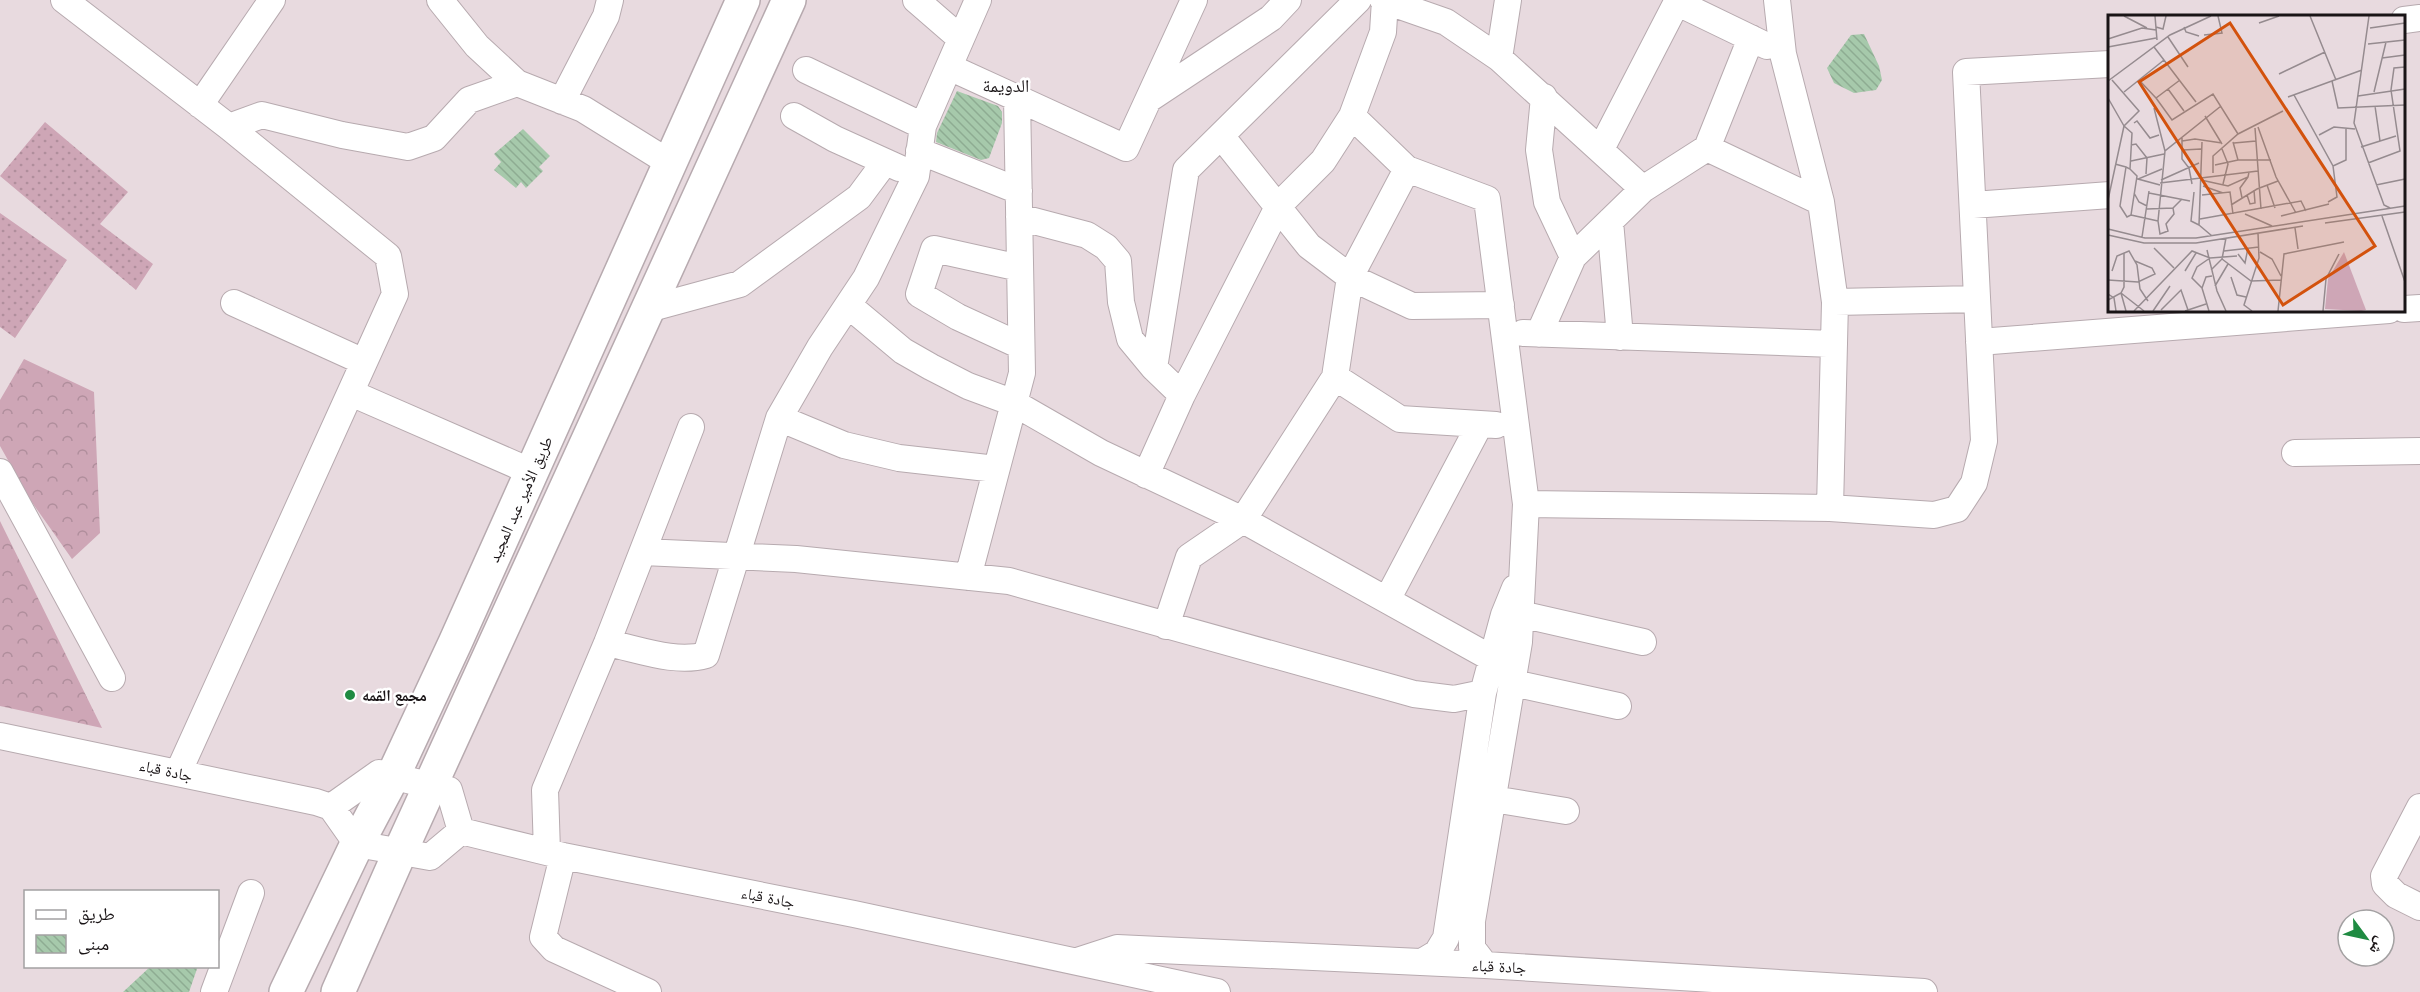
<svg xmlns="http://www.w3.org/2000/svg" width="2420" height="992" viewBox="0 0 2420 992" font-family="Inter,'Noto Naskh Arabic',sans-serif">
<defs>
<pattern id="grass-dots" width="8" height="8" patternUnits="userSpaceOnUse" patternTransform="scale(1.5)"><rect width="8" height="8" fill="#cea6b6"/><path d="M2 2h.1M6 6h.1" fill="none" stroke="#b08e9c" stroke-width="1.8" stroke-linecap="round"/></pattern>
<pattern id="forest-crowns" width="20" height="18" patternUnits="userSpaceOnUse" patternTransform="scale(1.5)"><rect width="20" height="18" fill="#cea6b6"/><path d="M2 6a3 3 0 1 1 6 0M12 15a3 3 0 1 1 6 0" fill="none" stroke="#b08e9c"/></pattern>
<pattern id="building-back-hatch" width="6" height="6" patternUnits="userSpaceOnUse" patternTransform="scale(1.5)"><rect width="6" height="6" fill="#a6c9ab"/><path d="M-1 5l2 2M0 0l6 6M5-1l2 2" fill="none" stroke="#8eac92"/></pattern>
</defs>
<rect width="100%" height="100%" fill="#e8dadf"/>
<path fill="url(#grass-dots)" d="M45 122 128 192 100 224 153 264 136 290 0 176Z
M0 213 67 260 15 338 0 327Z"/>
<path fill="url(#forest-crowns)" d="M24 359 94 392 100 533 72 559 31 501 0 446V400Z
M0 521 102 728 0 706Z"/>
<path fill="url(#building-back-hatch)" d="M1864 34 1879 66 1882 80 1876 90 1854 93 1834 83 1827 68 1851 35Z
M957 91 998 106 1002 112V123L989 158 981 160 936 142 937 133Z
M523 129 550 156 539 167 543 171 526 188 521 182 516 188 494 170 501 162 494 154Z
M151 966H198L189 992H123Z"/>
<g fill="none" stroke-linecap="round" stroke-linejoin="round">
<defs>
<path id="minor" d="M64 0 229 127 388 256 395 294 178 773
M440 0 477 46 517 83 583 109 670 163
M916 0 961 39
M1383 0 1446 22 1499 58 1643 189
M1777 0 1783 54 1821 202 1835 302 1830 508
M1678 3 1767 46
M2404 20 2420 18
M1499 58 1508 0
M949 67 1126 148 1194 0
M806 70 923 126
M1544 97 1539 150 1547 202 1573 257
M1149 99 1271 18 1288 0
M562 101 606 16 610 0
M200 105 272 0
M794 116 835 139 899 168
M1352 116 1407 169 1487 199 1526 504 1519 642 1472 921V948L1485 965
M229 127 262 115 342 135 408 147 434 138 469 100 517 83
M1222 137 1309 246 1350 277 1412 306 1501 305
M1707 148 1821 202
M1601 149 1678 0
M919 151 1019 191
M1973 205 2110 195
M1019 217 1087 235 1106 247 1118 261 1121 302 1130 339 1154 368
M1610 221 1620 337
M1020 268 934 249 919 294 958 317 1021 346
M1835 302 1977 299
M234 303 364 362
M848 305 903 351 931 367 968 386 1014 403 1101 453 1243 520 1491 658
M648 309 740 284 859 197 885 162
M2404 309 2420 308
M1523 333 1834 344
M1539 334 1573 257 1643 189 1707 148 1751 38
M1979 342 2389 310
M1335 377 1400 419 1496 425
M351 393 532 472
M1182 395 1154 368 1186 170 1358 0
M779 418 844 445 899 458 996 469
M2295 453 2420 451
M0 472 112 678
M1146 475 1182 395 1279 205 1323 161 1352 116 1383 32 1385 0
M1526 504 1830 508 1934 515 1957 509 1974 483 1984 441 1966 72 2110 64
M643 552 796 559 1009 581 1414 694 1454 699 1483 693
M968 577 1022 373 1017 98
M1387 600 1480 424
M1520 614 1643 642
M1166 626 1189 557 1243 520 1335 377 1350 277 1407 169
M607 643C638 649 675 664 706 655L779 418 820 347 866 278 916 176 923 126 978 0
M1513 683 1618 706
M0 736 316 802 331 807 357 844 430 857 461 831
M1493 799 1566 811
M331 807 379 773 449 790 461 831
M2420 807 2384 876 2385 884 2396 895 2420 907
M461 831 563 856 854 914 1217 992
M547 852 545 790 607 643 691 427
M563 856 543 937 554 949 648 992
M1077 961 1117 948 1485 965 1924 992
M1422 962 1437 953 1446 938 1483 693 1504 615 1515 588
M214 992 251 893"/>
<path id="major" d="M286 992 357 844 393 776 455 643 743 0
M338 992 400 852 789 0"/>
</defs>
<use href="#minor" stroke="#b7aaaf" stroke-width="28"/>
<use href="#major" stroke="#b7aaaf" stroke-width="36"/>
<use href="#minor" stroke="#fff" stroke-width="26"/>
<use href="#major" stroke="#fff" stroke-width="33"/>
</g>
<circle fill="#1f8b42" stroke="#fff" stroke-width="2" cx="350" cy="695" r="6"/>
<g text-anchor="middle" stroke-width="5" stroke-linejoin="round" paint-order="stroke">
<g font-size="16" fill="#191416" stroke="#fff">
<text transform="translate(520 499) rotate(-66)" y="6">طريق الأمير عبد المجيد</text>
<text transform="translate(166 770) rotate(12)" y="6">جادة قباء</text>
<text transform="translate(768 897) rotate(11)" y="6">جادة قباء</text>
<text transform="translate(1499 966) rotate(3)" y="6">جادة قباء</text>
</g>
<g font-size="16" font-weight="bold" fill="#191416" stroke="#fff" text-anchor="start">
<text x="362" y="701">مجمع القمه</text>
</g>
<g font-size="18" fill="#191416" stroke="#fff">
<text x="1006" y="92">الدويمة</text>
</g>
</g>
<g transform="translate(2108 15)">
<rect width="297" height="297" fill="#e8dadf"/>
<path d="M236 237 258 295 253 296 217 294 220 264Z" fill="#cea6b6"/>
<path fill="none" stroke="#958b8f" stroke-width="1.5" d="M16 1 39 13M47 1 49 25M202 1 228 65M261 1 246 108 276 190 282 193M151 8 171 1M48 12 55 14 58 1M76 12 78 17 91 21M262 13 297 8M96 20 114 18 110 1M60 22 80 52M0 24 34 13 48 15M260 29 297 25M0 32 48 23M46 32 88 87M274 43 297 40M171 59 217 37M4 65 31 96 16 111 24 118 22 154M31 65 48 83 72 65M0 66 62 20 103 1M224 66 230 93 297 90M60 74 76 96M16 77 56 45M266 77 278 27M186 80 225 151 229 182 220 187M250 81 297 74M180 82 254 55M0 83 16 111 0 185M48 83 64 105 105 79 130 119M267 91 272 126M46 93 57 136M97 101 114 129M26 108 29 106 42 123 51 120M150 112 168 162 188 198M147 113 153 194M211 120 226 112 247 114M74 123V144L81 153 84 169M74 126 87 124 114 128M94 127 91 210 104 221M125 127 130 145M126 128 148 126M23 130 28 129 39 143 38 159M253 132 288 121M114 134 120 149 115 169M75 135 93 134M23 146 56 139M260 148 292 136 283 75 286 53 297 52M7 149 18 152 22 154 29 161 23 200 19 202 12 191 18 152M107 150 130 145H163M225 151 238 145V114M105 158V141L130 119 175 96M53 165 91 148M93 165 120 171 140 162 141 157M52 168 150 156M52 170 30 164 54 154M159 170 167 193M268 170 297 164M95 171 115 178M86 177 83 206 91 210M26 178 31 187 39 191M41 178 82 186M94 180 122 177 125 199M139 180 142 189 147 188 146 175M134 183 132 173 140 162M123 190 149 174 170 166M65 193 66 199 58 209 60 216 52 219 50 206 57 136 113 91M39 194 65 193 74 184M137 199 164 211M23 200 50 206M173 201 221 189M274 201 297 267M92 204 193 186 198 196M217 208 297 197M187 213 190 234M0 214 37 223H88L297 191M0 220 36 228H88L195 211M34 222 41 176M46 233 66 253M99 235 109 276 118 296M116 236 151 232M152 237 164 244 173 261M130 239 137 248 140 233M114 244 143 266 173 265M103 255 114 244 118 223M4 256 9 241 21 236 29 250 32 274 40 286M77 256 88 238M123 262 129 280 138 282M0 265 30 267 47 259 44 253 27 246M107 271 120 249M94 273 84 263 89 252 102 243M13 278 36 296M13 278 18 296M0 279 6 283 8 296M0 285 13 278 16 272V238M53 295 73 275 80 295M26 296 84 236 102 243 129 241M45 296 62 271M77 296 98 289M101 296 94 273 98 262 104 261M144 296 136 290 151 243 150 218M170 296 176 239 236 227M215 296 218 264 231 239"/>
<path fill="#d3520d" fill-opacity="0.15" stroke="#d3520d" stroke-width="3" d="M122 8 267 231 175 290 31 67Z"/>
<rect width="297" height="297" fill="none" stroke="#191416" stroke-width="3"/>
</g>
<rect x="24" y="890" width="195" height="78" fill="#ffffff" stroke="#a3a1a2" stroke-width="1.5"/>
<rect x="36" y="910" width="30" height="9" fill="#ffffff" stroke="#a3a1a2" stroke-width="1.5"/>
<text x="78" y="920" font-size="18" fill="#191416">طريق</text>
<rect x="36" y="935" width="30" height="18" fill="url(#building-back-hatch)" stroke="#a3a1a2" stroke-width="1.5"/>
<text x="78" y="950" font-size="18" fill="#191416">مبنى</text>
<g transform="translate(2366 938) rotate(123)"><circle r="28" fill="#ffffff" stroke="#a3a1a2" stroke-width="1.5"/>
<path d="M0-4.5L10 22L0 15L-10 22Z" fill="#1f8b42"/>
<text y="-9" font-size="16" font-weight="bold" text-anchor="middle" fill="#191416">ش</text>
</g>
</svg>
